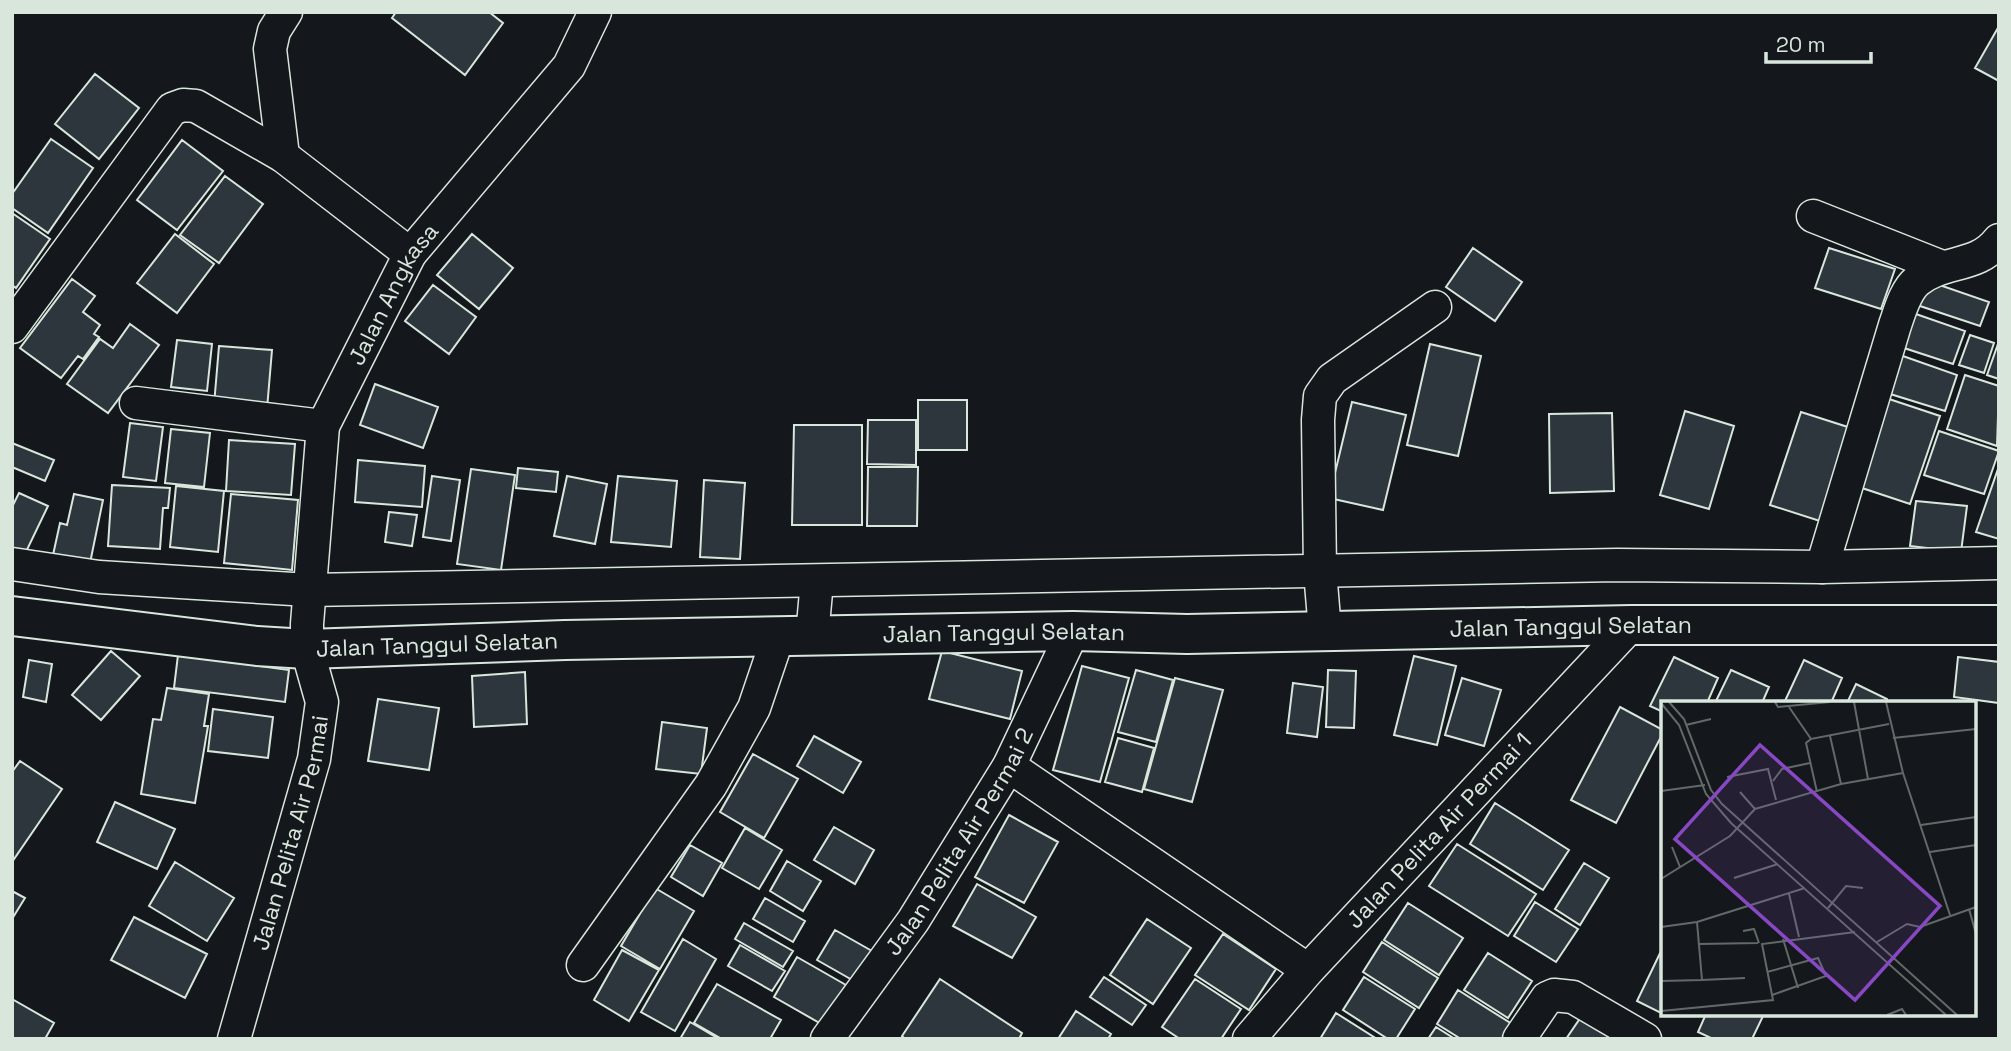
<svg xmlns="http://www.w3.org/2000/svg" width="2011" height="1051" viewBox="0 0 2011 1051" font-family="'Space Grotesk',sans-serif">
<rect width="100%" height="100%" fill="#14181c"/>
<path fill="#2c363c" stroke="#d8e6dc" stroke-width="2" d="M396 12H489L503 23 465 75 392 18Z
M1999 26V81L1975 68Z
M95 74 139 108 99 159 55 124Z
M51 139 93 168 48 233 12 208V194Z
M182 140 223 171 177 230 137 200Z
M225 176 263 204 219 263 180 235Z
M12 213 50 239 16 288 12 285Z
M175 234 214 264 177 313 137 283Z
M472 234 513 268 479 309 437 275Z
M1473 248 1522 282 1495 321 1446 287Z
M1829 248 1895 269 1881 309 1815 288Z
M72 279 95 296 83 312 100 325 94 334 99 337 83 359 78 356 61 378 20 348Z
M1925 280 1989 302 1980 326 1917 305Z
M433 285 476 317 449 354 405 321Z
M1913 313 1965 331 1953 364 1901 347Z
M130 324 159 345 108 413 67 384 100 339 113 348Z
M1970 335 1994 343 1984 373 1959 365Z
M177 340 212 344 207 391 171 387Z
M1999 341V379L1987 375Z
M1430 344 1481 356 1458 456 1407 445Z
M219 346 272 350 267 409 214 405Z
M1900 355 1957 375 1945 411 1887 393Z
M1965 375 1999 386 1997 446 1947 429Z
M375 384 438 407 423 448 360 425Z
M1883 397 1940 416 1910 504 1853 485Z
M918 400H967V450H918Z
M1352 402 1406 415 1383 510 1329 498Z
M1685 411 1734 426 1709 509 1660 495Z
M1801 412 1854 429 1823 522 1770 505Z
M1612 413 1614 491 1550 493 1549 414Z
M868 420H916V465L867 464Z
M130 423 163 427 156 481 123 477Z
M794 425H862V525H792Z
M171 429 210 433 204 487 165 483Z
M1939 431 1999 451 1984 494 1924 475Z
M229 440 295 444 291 495 226 491Z
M12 443 54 460 45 481 12 467Z
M358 460 425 466 422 507 355 502Z
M1999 466V539L1976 532Z
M868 467H918L917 526H867Z
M518 468 558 472 556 492 516 488Z
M471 469 515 475 501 570 457 564Z
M432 476 460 480 451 541 423 537Z
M567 476 607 484 595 544 554 536Z
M618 476 677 481 671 547 611 542Z
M704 480 745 483 740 559 700 557Z
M112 485 170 488 168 508H163L160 549 108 546Z
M176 486 224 491 218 552 170 547Z
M19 493 48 506 24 556 12 550V507Z
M74 494 103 500 90 563 53 555 60 523 67 525Z
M231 494 298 500 292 570 224 563Z
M1916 501 1967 506 1961 552 1910 546Z
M389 512 417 515 412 546 385 542Z
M111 651 140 676 101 720 72 695Z
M942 651 1022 671 1010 719 929 699Z
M178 655 289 670 285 702 174 688Z
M1414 656 1456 666 1437 745 1394 735Z
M1674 657 1718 678 1707 703H1663V712L1650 706Z
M1958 657 1999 662V703L1954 697Z
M29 660 52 664 46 702 23 697Z
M1804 660 1842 678 1831 703H1784Z
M1082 666 1129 678 1100 782 1053 770Z
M1136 670 1173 680 1156 742 1118 732Z
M1328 670 1356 671 1354 728 1326 727Z
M1731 670 1769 687 1762 703H1715Z
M525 672 527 724 474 727 472 676Z
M1175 678 1223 690 1192 802 1144 789Z
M1462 678 1501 690 1484 746 1445 735Z
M1293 683 1323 687 1317 737 1287 733Z
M1856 684 1887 699 1886 703H1847Z
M167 688 209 694 204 726H208L195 803 141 794 153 719 161 720Z
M378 699 439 708 429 770 368 761Z
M1620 707 1663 730V733L1616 823 1571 800Z
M213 709 273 717 268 758 208 751Z
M662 722 707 728 701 774 656 769Z
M814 736 861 762 843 793 797 766Z
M1118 738 1154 748 1142 792 1105 782Z
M753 754 798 779 764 838 720 812Z
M20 761 62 789 12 862V772Z
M115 802 175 829 157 869 97 842Z
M1495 803 1569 850 1543 890 1470 844Z
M1009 815 1058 842 1024 903 975 877Z
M834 827 874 850 855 884 814 860Z
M745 828 782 850 759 889 722 868Z
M1457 844 1536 894 1508 936 1429 886Z
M690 845 722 863 703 896 671 877Z
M787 861 821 881 803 911 770 891Z
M175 862 234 898 207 941 149 906Z
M1584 863 1609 878 1580 925 1555 909Z
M977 884 1036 917 1012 958 953 926Z
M655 888 694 911 660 969 621 946Z
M12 891 25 898 12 919Z
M765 898 805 921 793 942 753 919Z
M1535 902 1578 929 1556 962 1514 936Z
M1408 903 1463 938 1439 975 1384 940Z
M134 917 207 954 185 998 111 960Z
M1147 919 1191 948 1153 1004 1110 975Z
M744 923 793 951 783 967 735 939Z
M835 930 872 951 854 981 817 960Z
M1223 934 1276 969 1249 1010 1195 975Z
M683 939 716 959 675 1031 641 1012Z
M1382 942 1438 978 1419 1008 1363 972Z
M740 945 785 971 772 991 728 966Z
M1663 947V1014L1637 1001Z
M622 950 659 970 629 1021 594 1000Z
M1488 953 1532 981 1508 1018 1464 990Z
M797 957 846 985 823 1025 774 997Z
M1104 977 1146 1005 1132 1025 1090 997Z
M1364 977 1415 1009 1396 1039H1388L1343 1010Z
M940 979 1022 1033 1019 1039H905L902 1036Z
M1195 979 1241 1009 1221 1039H1180L1162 1027Z
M717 984 781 1020 770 1039H722L694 1023Z
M1458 990 1512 1024 1502 1039H1461L1437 1024Z
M12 999 54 1023 45 1039H12Z
M1076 1011 1111 1034 1108 1039H1058Z
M1336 1013 1377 1039H1320Z
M1583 1014 1618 1039H1566Z
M1706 1014H1764L1752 1039H1713L1698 1032Z
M690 1022 719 1039H680Z
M1436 1027 1455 1039H1428Z"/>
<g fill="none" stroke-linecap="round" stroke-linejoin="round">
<defs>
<g id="street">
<path d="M283 156 270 49 274 31 286 12"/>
<path d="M1813 216 1942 267"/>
<path d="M12 327 172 109 183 105 196 106 283 156 410 254"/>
<path d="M136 403 323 426"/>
<path d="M12 564 99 577 309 590 1617 565 1822 567 1999 563"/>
<path d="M1822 567 1895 325C1900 311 1905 291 1917 281 1944 259 1977 269 1999 240"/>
<path d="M1325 631 1320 571 1318 420 1320 396 1332 379 1435 307"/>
<path d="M812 636 817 581"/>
<path d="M1009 766 1308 970"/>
<path d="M583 965 711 785 754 708 778 637"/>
<path id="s1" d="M234 1039 314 759 322 702 307 649V624L323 426 410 254 569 66 595 12"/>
<path id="s2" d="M827 1039 913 921 1009 766 1073 631"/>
<path id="s3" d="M1249 1039 1308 970 1631 625"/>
<path d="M1519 1039 1547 998 1554 995 1573 997 1645 1039"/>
</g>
<g id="secondary">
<path id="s4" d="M12 616 257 646 307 649 565 640 1073 631 1187 634 1631 625H1999"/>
</g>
</defs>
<use href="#street" stroke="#d8e6dc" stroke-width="35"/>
<use href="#secondary" stroke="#d8e6dc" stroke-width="42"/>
<use href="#street" stroke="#14181c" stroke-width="32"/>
<use href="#secondary" stroke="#14181c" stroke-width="38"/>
</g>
<g text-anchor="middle" stroke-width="5" stroke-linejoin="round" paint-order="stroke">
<g font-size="23" fill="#d8e6dc" stroke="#14181c">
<text dy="8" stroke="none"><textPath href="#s1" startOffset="777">Jalan Angkasa</textPath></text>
<text dy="8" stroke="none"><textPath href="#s4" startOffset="1561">Jalan Tanggul Selatan</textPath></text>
<text dy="8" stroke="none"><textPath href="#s4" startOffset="994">Jalan Tanggul Selatan</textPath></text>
<text dy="8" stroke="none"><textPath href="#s4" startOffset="427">Jalan Tanggul Selatan</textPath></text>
<text dy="8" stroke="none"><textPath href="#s3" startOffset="282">Jalan Pelita Air Permai 1</textPath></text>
<text dy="8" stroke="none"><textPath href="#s1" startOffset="214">Jalan Pelita Air Permai</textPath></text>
<text dy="8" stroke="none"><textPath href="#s2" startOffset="238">Jalan Pelita Air Permai 2</textPath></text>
</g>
</g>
<g transform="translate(1661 701)">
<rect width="315" height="315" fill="#14181c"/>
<path fill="none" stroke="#626a69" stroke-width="2" d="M8 1 23 18 50 89 61 103 296 314M114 1 117 6 169 1M193 1 207 78M225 1 242 72 289 214M0 2 18 24 45 93 70 122 285 314M128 6 150 38 228 23M25 24 50 18M169 35 180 83M232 37 315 28M150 38 145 42 156 91M66 76 107 68 115 99M112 80 121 68 149 62M0 90 44 84M79 91 94 108M260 124 315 116M11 146 19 166M269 151 315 144M73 177 117 163M0 178 69 135 94 108 180 83 242 72M128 193 138 236M167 207 185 185 202 187M308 208 315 233M0 226 36 221 144 187M82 230 93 228 98 242M122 238 137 287M216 241 246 223 259 226 315 206M38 243 97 242M106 271 157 257 165 275 111 294M41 279 84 277M0 280 41 279 36 221M0 310 112 299 101 243 194 231M226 314 241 308 245 314"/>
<path fill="#8948c3" fill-opacity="0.15" stroke="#8948c3" stroke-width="3.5" d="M99 44 279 205 194 299 14 138Z"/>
<rect width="315" height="315" fill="none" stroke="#d8e6dc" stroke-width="3.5"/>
</g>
<rect width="2011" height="1051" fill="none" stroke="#d8e6dc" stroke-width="28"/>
<path d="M1766 52v10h105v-10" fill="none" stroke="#d8e6dc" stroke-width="3.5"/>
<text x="1776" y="52" font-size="21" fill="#d8e6dc" stroke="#14181c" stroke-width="5" paint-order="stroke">20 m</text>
</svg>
